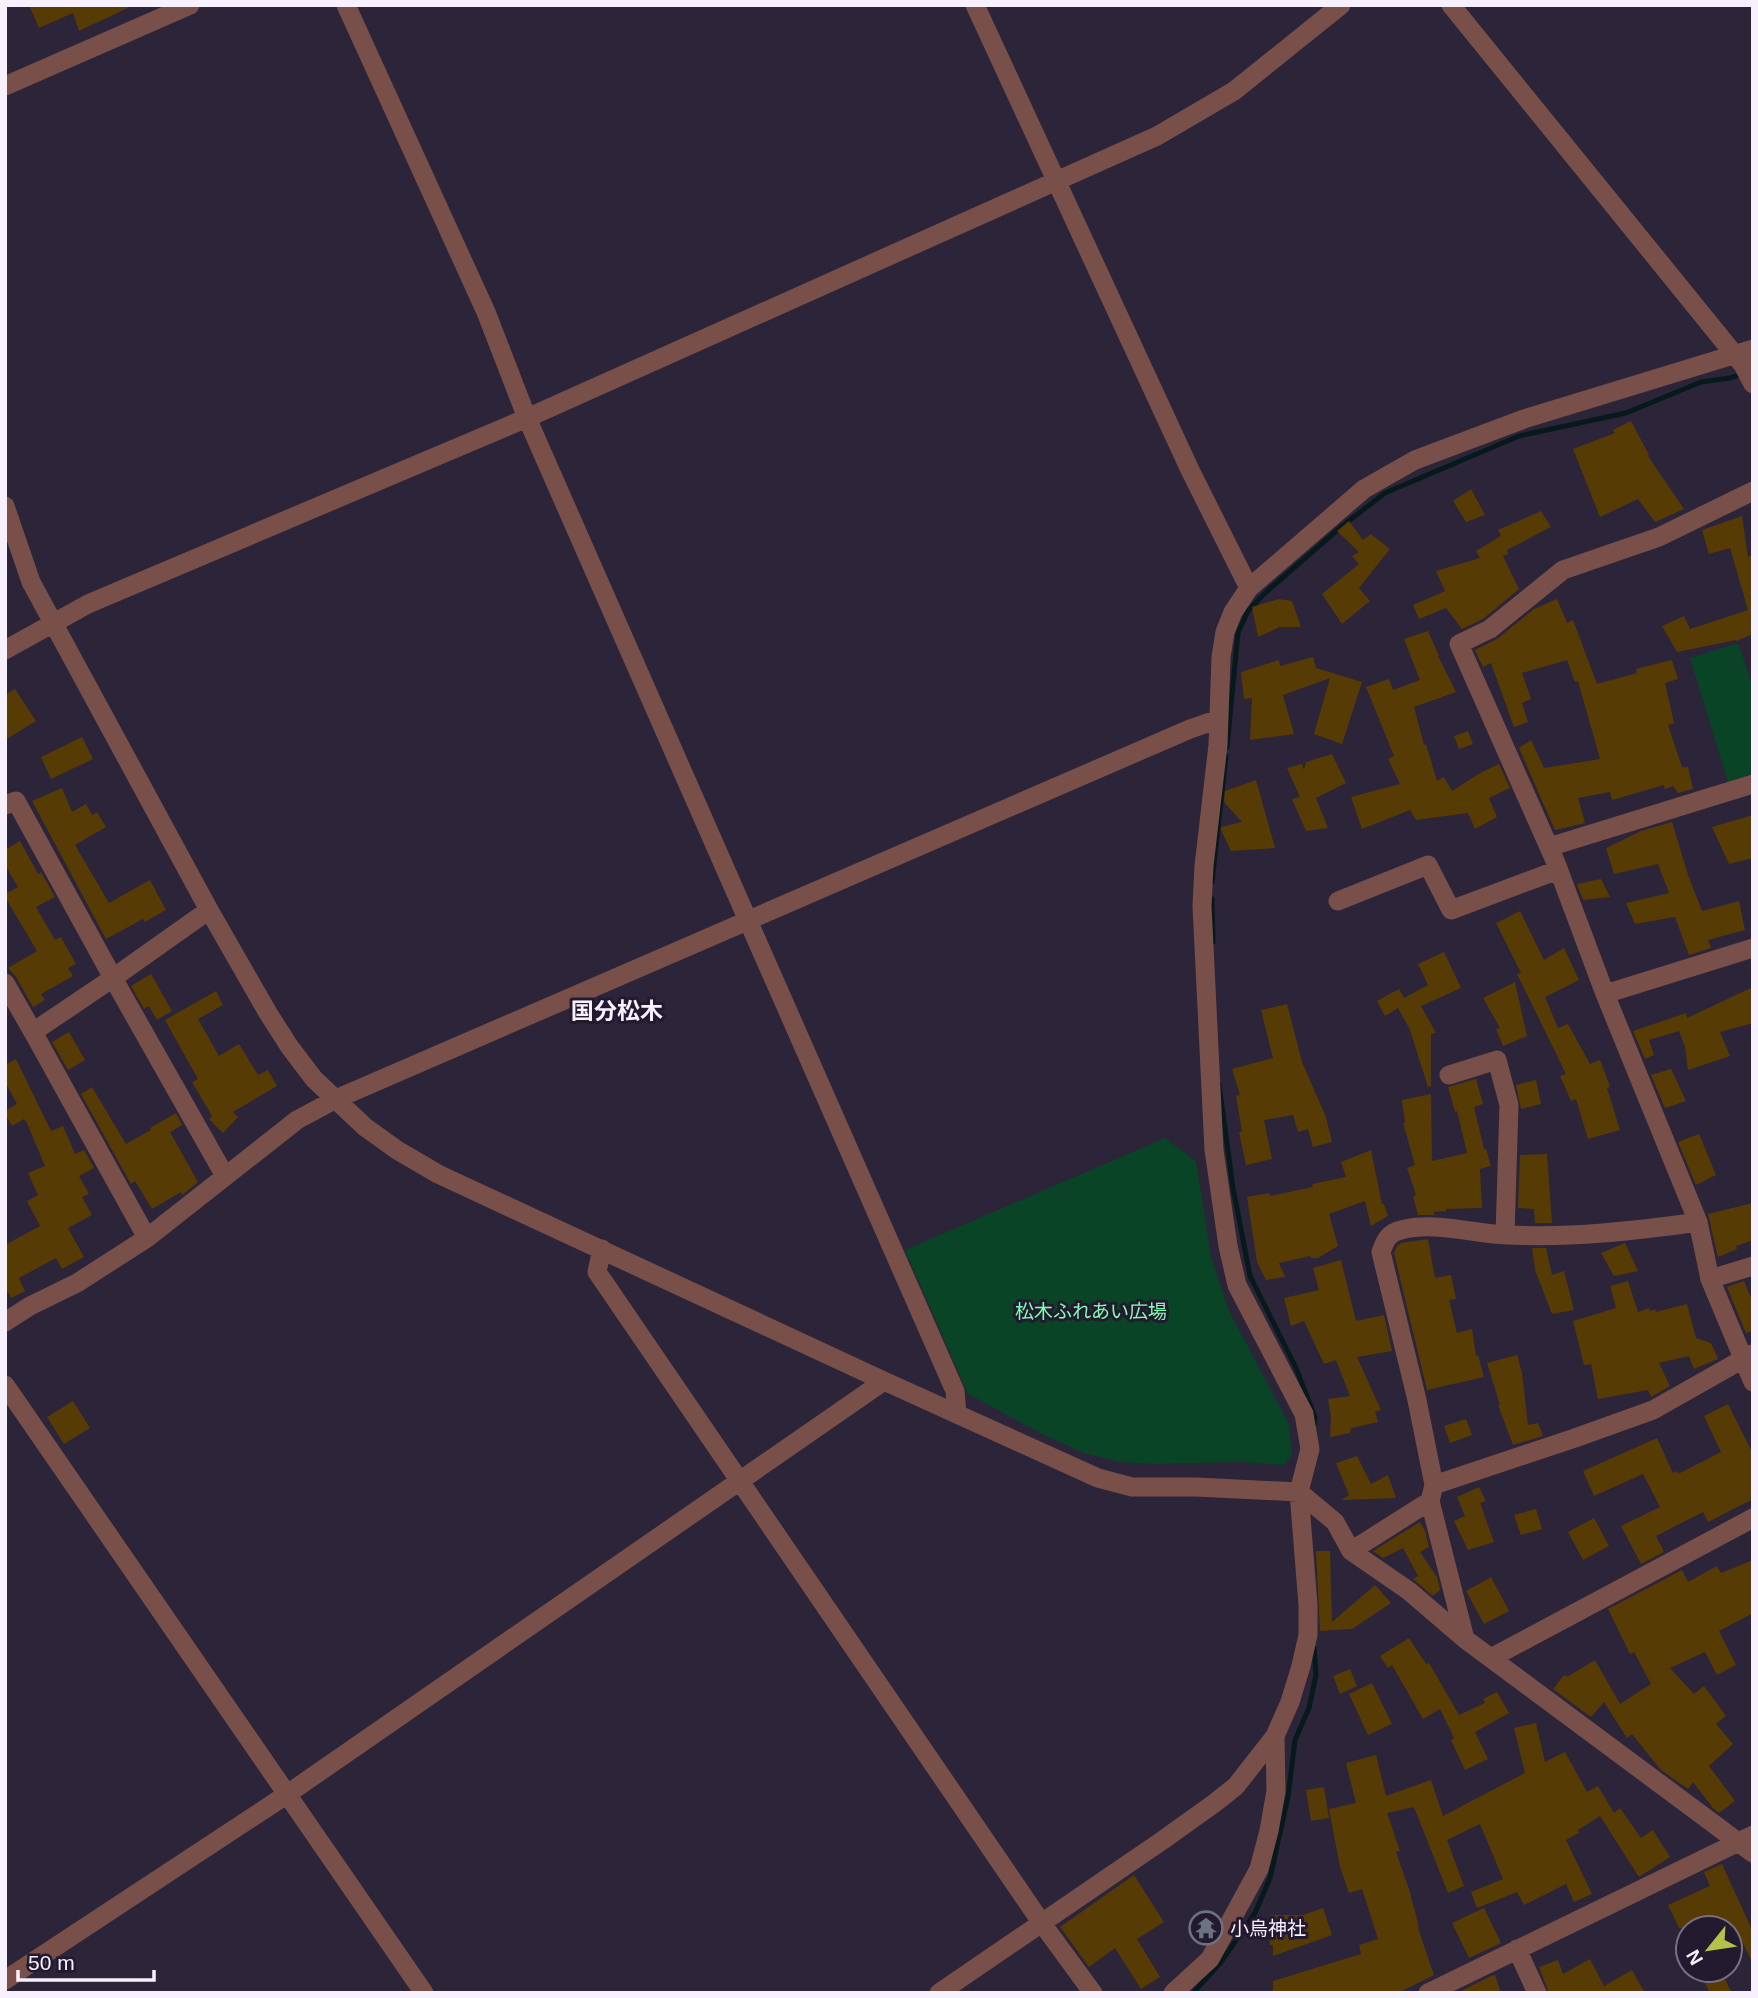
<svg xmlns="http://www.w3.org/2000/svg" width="1758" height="1998" viewBox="0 0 1758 1998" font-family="Helvetica,'Noto Sans JP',sans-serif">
<rect width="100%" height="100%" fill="#2c2439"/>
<path fill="#084425" d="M1738 643 1753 687V773L1728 782 1690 658Z
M1165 1138 1196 1161 1211 1257 1229 1311 1289 1424 1292 1456 1283 1465 1240 1462 1154 1464 1119 1462 1084 1453 1048 1437 968 1394 905 1250Z"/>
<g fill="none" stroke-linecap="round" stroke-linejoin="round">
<path stroke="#071a1b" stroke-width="5" d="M1227 747 1238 633 1248 611 1265 593 1342 526 1385 493 1519 436 1626 413 1701 382 1730 378 1742 374
M1212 882 1226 756
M1212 899 1213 942
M1219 1084 1233 1188 1250 1276 1296 1368 1315 1417 1314 1425
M1193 1993 1221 1962 1255 1913 1270 1878 1288 1797 1295 1740 1309 1708 1316 1675 1314 1648"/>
</g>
<path fill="#573b05" d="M29 5H134L79 31 73 13 39 28Z
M1631 421 1649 455 1648 456 1684 509 1655 522 1638 499 1600 517 1573 449 1615 433 1613 430Z
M1471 489 1485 515 1466 522 1453 501Z
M1541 511 1551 527 1507 550 1508 554 1503 556 1519 589 1483 619 1462 629 1446 608 1419 619 1413 605 1445 591 1436 571 1480 558 1476 551 1501 536 1498 530Z
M1742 516 1748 557 1753 555V634L1736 641V640L1677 652 1662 626 1684 616 1690 629 1748 610 1730 548 1709 554 1702 530Z
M1349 521 1363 540 1371 534 1390 549 1359 588 1370 601 1342 624 1322 594 1359 564 1352 556 1359 552 1337 531Z
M1279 599 1292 601 1301 627H1280L1258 637 1252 607Z
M1557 599 1567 623 1573 620 1597 684 1637 673 1636 669 1672 660 1678 679 1665 683 1674 723 1668 725 1682 767H1688L1693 789 1678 793 1673 786 1665 789 1664 785 1612 800 1610 792 1578 798 1585 823 1555 830 1519 748 1531 740 1544 768 1600 759 1578 681 1575 682 1567 660 1522 673 1531 699 1522 703 1528 722 1514 727 1491 663 1483 667 1475 650 1497 639 1534 609Z
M1428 631 1439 656H1438L1456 692 1414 707 1424 745 1426 744 1437 781 1444 777 1452 791 1482 772 1499 764 1510 788 1489 798 1497 817 1475 829 1468 813 1416 820 1410 810 1362 829 1351 797 1400 784 1388 759 1394 756 1366 687 1389 679 1393 690 1420 680 1404 639Z
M1313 657 1316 668 1362 682 1342 744 1314 734 1330 678 1283 695 1294 734 1250 740 1252 698 1244 699 1241 672 1279 660 1280 666Z
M15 689 36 721 5 740V695Z
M1468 731 1473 744 1459 749 1454 736Z
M82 737 93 759 51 779 41 757Z
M1332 754 1346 783 1316 798 1328 828 1306 831 1292 799 1300 797 1287 768 1302 764 1304 770 1306 762Z
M1256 780 1275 848 1231 851 1221 830V827L1242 822 1224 802 1225 791Z
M62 788 72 812 86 804 92 815 97 812 106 827 75 845 109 903 150 880 166 910 145 922 143 919 106 939 32 801Z
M1753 815V858L1729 864 1712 827Z
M1672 822 1688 875 1702 911 1739 901 1745 930 1708 940 1711 948 1689 955 1675 917 1635 924 1626 903 1669 893 1658 864 1614 874 1606 848 1641 831Z
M20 841 38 874 41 872 55 897 36 907 55 940 61 937 76 964 68 968 73 976 41 994 45 1000 33 1007 16 977 8 968 37 951 5 897V894L18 887 5 865V850Z
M1601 879 1610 897 1583 900 1577 884Z
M1520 911 1544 960 1564 948 1579 980 1545 997 1558 1028 1568 1024 1590 1064 1600 1060 1610 1087 1607 1088 1620 1130 1588 1139 1576 1099 1571 1101 1560 1076 1566 1074 1517 974 1521 973 1496 923Z
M1444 952 1461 988 1421 1006 1436 1033 1431 1034V1086L1428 1087 1410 1030 1398 1008 1385 1016 1377 1001 1399 989 1404 998 1428 985 1418 964Z
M151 974 172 1011 157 1020 149 1006 144 1009 131 986Z
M1515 982 1527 1036 1503 1046 1496 1029 1500 1028 1483 998Z
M1753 987V1023L1720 1032 1730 1056 1688 1070 1685 1047 1679 1031 1649 1040 1654 1055 1645 1059 1633 1031 1686 1013 1687 1018Z
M216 991 223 1005 198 1019 219 1056 239 1044 258 1075 268 1070 277 1086 233 1112 238 1117 223 1133 209 1119 212 1116 192 1082 198 1079 165 1020Z
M1287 1004 1302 1062 1326 1117 1332 1142 1313 1147 1308 1129 1298 1132 1293 1115 1264 1120 1272 1159 1246 1165 1239 1132 1242 1131 1236 1096 1240 1095 1232 1069 1273 1058 1261 1010Z
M69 1032 85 1060 68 1070 52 1042Z
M16 1059 51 1131 63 1126 75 1154 84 1150 94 1168 79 1176 89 1194 82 1197 92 1215 68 1228 84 1257 62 1269 56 1258 19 1278 25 1291 11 1298 5 1287V1245L40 1226 27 1201 38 1195 28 1173 45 1166 27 1123 24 1119 12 1126 5 1114V1111L17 1104 5 1082V1065Z
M1671 1069 1686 1101 1665 1108 1651 1075Z
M1476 1079 1483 1104 1474 1107 1484 1149H1486L1491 1166 1480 1169 1482 1208 1446 1209V1211L1433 1212 1435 1215H1418L1413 1196 1416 1195 1407 1168 1415 1165 1403 1123H1405L1402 1100 1431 1094 1432 1161 1467 1153 1457 1111 1455 1112 1448 1087Z
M1536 1080 1541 1104 1521 1109 1516 1085Z
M92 1087 126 1144 151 1130 150 1128 176 1113 182 1125 170 1132 198 1182 182 1195 181 1192 152 1209 135 1181 131 1184 81 1094Z
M1699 1134 1716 1175 1696 1185 1678 1142Z
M1371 1150 1382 1204H1384L1388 1216 1371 1226 1365 1201 1329 1214 1338 1246 1318 1258H1311L1310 1256 1279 1263 1285 1277 1266 1280 1257 1262 1247 1197 1269 1193 1270 1196 1313 1187 1312 1184 1346 1177 1341 1162Z
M1547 1154 1552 1223H1535L1534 1209 1518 1208 1520 1155Z
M1753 1203V1240L1736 1246 1737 1249 1718 1257 1708 1214Z
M1428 1239 1435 1278 1451 1275 1456 1299 1449 1300 1457 1333 1472 1329 1476 1356 1478 1355 1484 1377 1427 1390 1394 1253 1397 1246 1401 1243Z
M1625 1243 1638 1271 1614 1276 1601 1253Z
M1532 1248H1546L1552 1275 1564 1271 1574 1310 1552 1314 1535 1270Z
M1341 1260 1356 1321 1384 1315 1392 1351 1357 1357 1381 1410 1375 1412 1378 1422 1351 1428 1350 1433 1330 1437 1331 1417 1328 1399 1350 1396 1336 1360 1324 1364 1304 1321 1291 1326 1284 1298 1319 1290 1313 1268Z
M1628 1281 1638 1312 1649 1308 1650 1311 1655 1309 1656 1312 1687 1304 1696 1338 1711 1343 1718 1359 1694 1369 1689 1356 1659 1363 1670 1386 1651 1397 1648 1390 1598 1399 1591 1364 1584 1365 1573 1321 1616 1308 1610 1286Z
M1744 1281 1753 1303V1331L1746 1333 1727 1287Z
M1517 1355 1522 1373 1528 1425 1538 1423 1543 1436 1513 1445 1498 1405H1500L1487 1363Z
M73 1401 90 1428 64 1444 47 1417Z
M1728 1404 1753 1454V1499L1708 1522 1703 1512 1656 1536 1664 1552 1641 1564 1621 1526 1660 1507 1643 1474 1594 1496 1583 1471 1657 1438 1673 1473 1677 1471 1678 1474 1721 1452 1704 1416Z
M1466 1419 1472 1435 1450 1443 1444 1426Z
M1357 1456 1371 1484 1388 1475 1396 1498 1341 1500 1349 1495 1336 1463Z
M1479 1487 1486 1501 1480 1503 1494 1542 1468 1550 1454 1521 1465 1516 1457 1497Z
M1536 1509 1542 1529 1521 1535 1514 1515Z
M1594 1518 1609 1546 1583 1560 1568 1532Z
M1420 1522 1425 1531 1429 1547 1420 1552 1437 1577 1440 1590 1433 1596 1413 1579 1418 1576 1403 1548 1383 1558 1373 1551Z
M1316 1551H1330L1332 1622 1375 1585 1391 1603 1352 1629 1320 1631Z
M1753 1560V1613L1719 1631 1736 1665 1717 1675 1705 1652 1670 1668 1694 1694 1704 1686 1726 1716 1716 1724 1733 1744 1709 1766 1735 1801 1719 1813 1713 1808 1693 1782 1688 1789 1661 1770 1632 1734 1627 1738 1604 1702 1591 1717 1553 1689 1564 1675 1567 1677 1595 1660 1620 1704 1651 1684 1634 1652 1630 1654 1608 1609 1682 1570 1688 1582 1717 1566 1721 1573Z
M1491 1577 1509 1611 1484 1624 1466 1591Z
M1409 1638 1426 1664 1429 1663 1459 1715 1485 1703 1483 1699 1497 1692 1509 1713 1475 1732 1488 1759 1465 1770 1451 1740 1454 1738 1440 1709 1423 1719 1392 1665 1388 1668 1380 1656Z
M1350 1669 1357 1686 1340 1694 1333 1676Z
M1372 1683 1392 1724 1368 1735 1349 1694Z
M1536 1723 1545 1762 1565 1752 1587 1792 1598 1786 1614 1813 1620 1808 1641 1838 1653 1830 1670 1857 1639 1877 1600 1816 1578 1830 1579 1833 1566 1840 1592 1894 1574 1902 1566 1884 1524 1905 1517 1892 1477 1908 1471 1892 1503 1879 1480 1824 1447 1840 1464 1886 1448 1893 1414 1807 1387 1813 1400 1851 1396 1852 1409 1889 1419 1927 1418 1928 1434 1975 1398 1993H1273V1981L1361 1954 1359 1945 1378 1939 1362 1889 1349 1893 1340 1867 1329 1809 1356 1803 1346 1763 1376 1755 1386 1796 1431 1780 1443 1816 1525 1773 1514 1728Z
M1324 1787 1329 1818 1311 1821 1306 1790Z
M1722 1864 1753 1932V1964L1735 1927 1679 1928 1668 1905 1710 1886 1704 1872Z
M1134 1875 1164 1922 1137 1939 1160 1977 1141 1989 1115 1948 1089 1967 1060 1927Z
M1323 1908 1332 1935 1273 1956V1945H1270V1915H1303Z
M1484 1908 1501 1943 1469 1958 1452 1923Z
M1590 1959 1604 1986 1632 1970 1645 1993H1549L1539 1967 1558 1960 1563 1974Z
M1698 1970H1720L1732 1993H1710Z
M1495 1975 1501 1993H1457L1491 1976Z"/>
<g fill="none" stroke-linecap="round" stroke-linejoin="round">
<path stroke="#795049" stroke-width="19" d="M346 5 486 312 527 418 955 1391 957 1414
M975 5 1190 470 1249 588
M1451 5 1743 365 1753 384
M5 86 190 5
M1753 491 1659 537 1563 570 1490 629 1459 644 1556 863 1605 994 1698 1222 1710 1279 1753 1382
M5 506 31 582 209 910 268 1013 289 1046 314 1079 365 1127 397 1150 438 1174 884 1381 1098 1478 1132 1487H1196L1299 1492 1335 1522 1351 1551 1409 1591 1465 1639 1753 1853
M5 650 88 604 527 418 1157 136 1234 91 1341 5
M5 805 16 801 113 978 225 1176
M1549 847 1753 784
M1338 901 1428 865 1451 910 1558 870
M5 983 33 1032
M1605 994 1753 948
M1449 1075 1497 1060 1509 1105 1505 1235
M147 1238 33 1032 113 978 209 910
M602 1249 597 1272 1041 1922 1093 1993
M1710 1279 1753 1266
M5 1322 30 1306 77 1283 147 1238 297 1120 336 1099 1190 729 1219 719
M5 1385 424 1993
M1434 1485 1575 1438 1653 1410 1752 1354
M1351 1551 1430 1501
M1465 1639 1430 1501 1434 1485 1417 1400 1381 1252C1385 1241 1388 1233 1401 1230 1436 1221 1472 1234 1507 1235 1572 1238 1634 1231 1698 1222
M1491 1658 1753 1518
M1517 1949 1537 1993
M5 1980 286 1795 884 1381
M939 1993 1163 1840 1216 1802 1236 1786 1275 1736 1290 1702 1301 1666 1308 1635V1605L1299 1492 1310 1449 1304 1414 1237 1285 1228 1246 1214 1150 1202 906 1204 866 1218 745 1221 657 1225 632 1233 612 1249 588 1364 489 1415 460 1524 419 1753 349
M1173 1993 1210 1959 1259 1869 1269 1831 1276 1791 1275 1736
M1428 1993 1753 1835"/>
</g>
<defs>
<symbol id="temple-ring" viewBox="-11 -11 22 22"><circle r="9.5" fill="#231a2f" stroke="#6b7280" stroke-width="1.5"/><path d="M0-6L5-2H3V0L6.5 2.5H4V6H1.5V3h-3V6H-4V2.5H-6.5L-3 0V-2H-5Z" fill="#6b7280"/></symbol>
</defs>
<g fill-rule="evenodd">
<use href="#temple-ring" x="1187" y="1909" width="38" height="38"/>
</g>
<g text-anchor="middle" stroke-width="6" stroke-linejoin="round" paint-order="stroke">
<g font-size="19" fill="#80fdb0" stroke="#231a2f">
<text x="1091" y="1318">松木ふれあい広場</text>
</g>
<g font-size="19" fill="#f6f1fd" stroke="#231a2f" text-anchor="start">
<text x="1230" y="1935">小烏神社</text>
</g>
<g font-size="23" font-weight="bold" fill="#f6f1fd" stroke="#231a2f">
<text x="617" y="1019">国分松木</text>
</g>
</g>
<rect width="1758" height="1998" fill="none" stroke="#f6f1fd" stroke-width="14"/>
<g transform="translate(1709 1949) rotate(240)"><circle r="33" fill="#231a2f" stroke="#777081" stroke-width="2"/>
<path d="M0-5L12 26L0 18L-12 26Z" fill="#b5c249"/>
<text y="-10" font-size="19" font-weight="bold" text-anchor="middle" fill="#f6f1fd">N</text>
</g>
<path d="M18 1970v10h136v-10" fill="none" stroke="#f6f1fd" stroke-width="3.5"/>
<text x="28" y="1970" font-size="21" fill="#f6f1fd" stroke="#231a2f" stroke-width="5" paint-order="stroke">50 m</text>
</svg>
